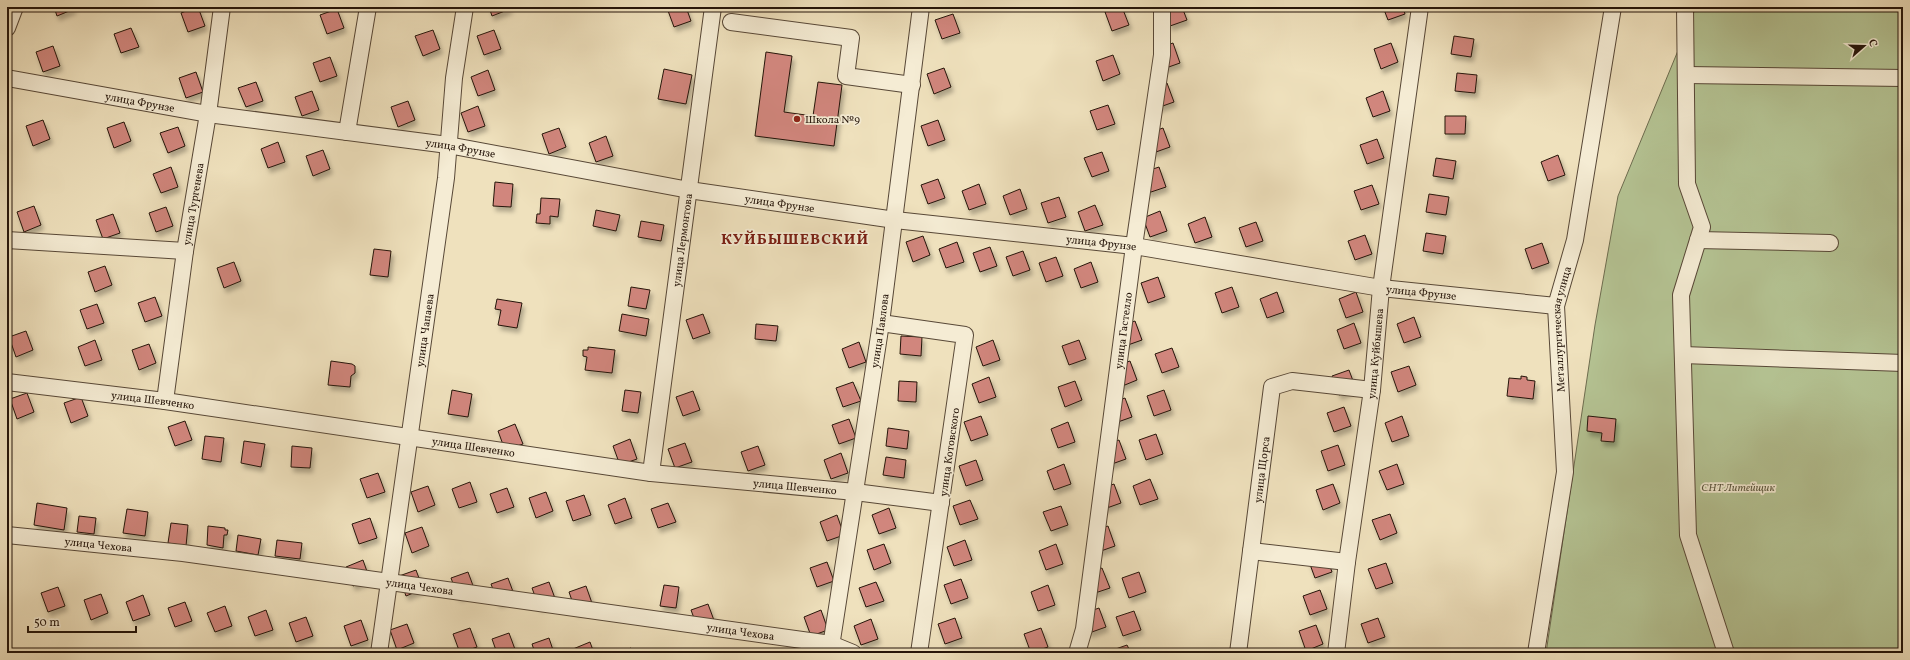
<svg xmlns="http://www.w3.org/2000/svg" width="1910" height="660" viewBox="0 0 1910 660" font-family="Vollkorn,serif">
<defs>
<filter id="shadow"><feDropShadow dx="2.5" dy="4.5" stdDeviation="2" flood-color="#0004"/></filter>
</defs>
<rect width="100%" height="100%" fill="#efe1bd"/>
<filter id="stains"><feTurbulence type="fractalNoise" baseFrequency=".005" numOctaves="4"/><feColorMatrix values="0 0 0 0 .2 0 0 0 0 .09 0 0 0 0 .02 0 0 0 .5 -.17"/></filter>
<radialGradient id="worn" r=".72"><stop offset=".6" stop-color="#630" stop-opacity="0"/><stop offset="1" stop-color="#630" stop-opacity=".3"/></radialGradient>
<path fill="#b5c494" stroke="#6d6c4f" d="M1696 7H1903V653H1546L1595 325 1618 196Z"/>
<path fill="#d1867d" stroke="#25150a" filter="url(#shadow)" d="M54 7H73L74 9 57 16Z
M196 7H198L205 26 188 32 181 13Z
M489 7H509L510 9 492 16Z
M670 7H686L691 21 674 27 667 8Z
M1119 7H1122L1129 25 1112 31 1105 12Z
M1163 7H1182L1187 20 1170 26Z
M1383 7H1403L1405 14 1388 20Z
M337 9 344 28 327 34 320 15Z
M953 14 960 33 942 39 935 20Z
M131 28 139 47 121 53 114 34Z
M433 30 440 49 423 56 415 36Z
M494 30 501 49 484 55 477 36Z
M1454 36 1474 39 1471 57 1451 54Z
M1173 43 1180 63 1163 69 1156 49Z
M1391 43 1398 62 1381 69 1374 49Z
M53 46 60 66 43 72 36 52Z
M766 52 792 56 784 112 813 116 818 82 842 85 834 146 755 136Z
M1113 55 1120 74 1103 81 1096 61Z
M330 57 337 76 320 82 313 63Z
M944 68 951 87 934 94 927 74Z
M664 69 692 75 686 104 658 99Z
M488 70 495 90 478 96 471 77Z
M196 72 203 92 186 98 179 78Z
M1457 73 1477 75 1475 93 1455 91Z
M256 82 263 101 246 107 238 88Z
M1167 83 1174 102 1157 108 1150 89Z
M312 91 319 110 302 116 295 97Z
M1383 91 1390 111 1373 117 1366 98Z
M408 101 415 120 398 127 391 107Z
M1108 105 1115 124 1097 130 1090 111Z
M478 106 485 126 468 132 461 113Z
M1445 116H1466L1465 134H1445Z
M43 120 50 139 33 146 26 126Z
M938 120 945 140 928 146 921 126Z
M124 122 131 141 114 148 107 128Z
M178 127 185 146 168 153 160 133Z
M559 128 566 147 549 154 542 134Z
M1163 128 1170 147 1153 153 1146 134Z
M606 136 613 156 596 162 589 143Z
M1377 139 1384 158 1367 164 1360 145Z
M278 142 285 162 268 168 261 149Z
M323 150 330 169 313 176 306 156Z
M1102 152 1109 171 1092 177 1084 158Z
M1558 155 1565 175 1548 181 1541 162Z
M1436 158 1456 161 1453 179 1433 176Z
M171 167 178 187 161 193 153 174Z
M1159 167 1166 187 1148 193 1141 173Z
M938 179 945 198 928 204 921 185Z
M495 182 513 184 511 207 493 206Z
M979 184 986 204 969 210 962 191Z
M1372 185 1379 204 1361 210 1354 191Z
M1020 189 1027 209 1010 215 1003 196Z
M1429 194 1449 197 1446 215 1426 212Z
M1059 197 1066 217 1048 223 1041 203Z
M541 198 560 199 558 217 550 216V224L536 223 537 214H540Z
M1095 205 1103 225 1085 231 1078 212Z
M34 206 41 225 24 232 17 212Z
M166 207 173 226 156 232 149 213Z
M596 210 620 215 616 231 593 226Z
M1160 211 1167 231 1150 237 1143 218Z
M113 214 120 233 103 239 96 220Z
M1205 217 1212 237 1195 243 1188 224Z
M641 221 664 225 661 241 638 237Z
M1256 222 1263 241 1246 247 1239 228Z
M1426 233 1446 236 1443 254 1423 251Z
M1365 235 1372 254 1355 260 1348 241Z
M923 236 930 255 913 262 906 242Z
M957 242 964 262 946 268 939 249Z
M1542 243 1549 263 1532 269 1525 249Z
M990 247 997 266 980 272 973 253Z
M374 249 391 251 388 277 370 275Z
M1023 251 1030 270 1013 276 1006 257Z
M1056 257 1063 276 1046 282 1039 263Z
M234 262 241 281 224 288 217 268Z
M1091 262 1098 282 1081 288 1074 269Z
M105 266 112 285 95 292 88 272Z
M1158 277 1165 297 1148 303 1141 283Z
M631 287 650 290 646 309 628 306Z
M1232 287 1239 307 1222 313 1215 293Z
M1277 292 1284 312 1267 318 1260 299Z
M1356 292 1363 312 1346 318 1339 299Z
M155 297 162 316 145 322 138 303Z
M497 299 522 303 517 328 498 325 501 310 495 309Z
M97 304 104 323 87 329 80 310Z
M622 314 649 319 646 336 619 331Z
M703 314 710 333 693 339 686 320Z
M1414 317 1421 337 1404 343 1397 324Z
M1135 321 1142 340 1125 346 1118 327Z
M1354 323 1361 343 1344 349 1337 330Z
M756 324 778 326 776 341 755 339Z
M26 331 33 350 16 357 9 337Z
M901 336 922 337 921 356 900 354Z
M95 340 102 360 85 366 78 347Z
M993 340 1000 360 983 366 976 347Z
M1079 340 1086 359 1069 365 1062 346Z
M859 342 866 362 849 368 842 349Z
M149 344 156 363 139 370 132 350Z
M588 347 615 350 612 373 585 370 587 357 583 356V350H588Z
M1172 348 1179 367 1162 373 1155 354Z
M331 361 352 364 355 366V373L351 376 350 387 328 385Z
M1130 361 1137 380 1120 387 1112 367Z
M1409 366 1416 385 1398 392 1391 372Z
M1349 370 1356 389 1339 395 1332 376Z
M1521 376 1527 377V380L1535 381 1533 399 1507 396 1509 378 1521 379Z
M989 377 996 397 979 403 972 384Z
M899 381 917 382 916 402 898 401Z
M1075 381 1082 400 1065 407 1058 387Z
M853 382 861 401 843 407 836 388Z
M452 390 472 394 468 417 448 414Z
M625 390 641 392 638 413 622 411Z
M1164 390 1171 410 1154 416 1147 396Z
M693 391 700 410 683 416 676 397Z
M27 393 34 412 17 419 10 399Z
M81 397 88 416 71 423 64 403Z
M1125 398 1132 417 1115 423 1108 404Z
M1344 407 1351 426 1334 432 1327 413Z
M981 416 988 435 971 441 964 422Z
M1402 416 1409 436 1392 442 1385 423Z
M1588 416 1616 419 1614 442 1601 441 1602 433 1587 431Z
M849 419 856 438 839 444 832 425Z
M185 421 192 440 175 446 168 427Z
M1068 422 1075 442 1058 448 1051 429Z
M515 424 523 444 505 450 498 431Z
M888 428 909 431 907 449 886 446Z
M1156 434 1163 454 1146 460 1139 440Z
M205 436 224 438 221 462 202 459Z
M630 439 637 459 620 465 613 446Z
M1119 440 1126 459 1109 465 1102 446Z
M244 441 265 444 261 467 241 463Z
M685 443 692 462 675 468 668 449Z
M1338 445 1345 465 1328 471 1321 451Z
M292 446 312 448 310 468 291 467Z
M758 446 765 465 748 471 741 452Z
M841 453 848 473 831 479 824 460Z
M886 457 906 460 904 478 883 475Z
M976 460 983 480 966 486 959 466Z
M1064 464 1071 484 1054 490 1047 471Z
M1397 464 1404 484 1387 490 1379 471Z
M378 473 385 492 367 498 360 479Z
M1150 479 1158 499 1140 505 1133 486Z
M470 482 477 502 459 508 452 489Z
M1114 484 1121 503 1104 509 1097 490Z
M1333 484 1340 503 1323 510 1316 490Z
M428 486 435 505 418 512 411 492Z
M507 488 514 507 497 513 490 494Z
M546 492 553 511 536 518 529 498Z
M584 495 591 515 573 521 566 501Z
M625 498 632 518 615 524 608 505Z
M970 500 978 519 960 525 953 506Z
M37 503 67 508 64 530 34 525Z
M668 503 676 522 658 528 651 509Z
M1061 506 1068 525 1051 531 1043 512Z
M889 508 896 528 879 534 872 515Z
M127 509 148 512 145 536 123 533Z
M1390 514 1397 533 1380 540 1372 520Z
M837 515 844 535 827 541 820 522Z
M79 516 96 518 94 534 77 532Z
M370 518 377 538 359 544 352 524Z
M171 523 188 525 186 546 168 543Z
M208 526 225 528V530H228L227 535H224L223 548 207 545Z
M1108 526 1115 546 1098 552 1091 532Z
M422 527 429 546 412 553 405 533Z
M238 535 261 539 258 555 236 551Z
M277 540 302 543 300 559 275 556Z
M965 540 972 560 954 566 947 547Z
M884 544 891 563 874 570 867 550Z
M1056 544 1063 564 1046 570 1039 551Z
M1325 553 1332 572 1315 578 1308 559Z
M363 560 370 580 353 586 346 567Z
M827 562 834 581 817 587 810 568Z
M1386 563 1393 583 1376 589 1368 569Z
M1102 568 1110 588 1092 594 1085 574Z
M416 570 423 589 406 596 399 576Z
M468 572 475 591 458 597 451 578Z
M1139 572 1146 592 1129 598 1122 578Z
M508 578 515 597 498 603 491 584Z
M961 579 968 598 951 604 944 585Z
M549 582 556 601 539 607 532 588Z
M876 582 884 601 866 607 859 588Z
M664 585 679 587 676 608 660 606Z
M1048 585 1055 605 1038 611 1031 592Z
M586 586 593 606 576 612 569 592Z
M58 587 65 606 48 612 41 593Z
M1320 590 1327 609 1310 615 1303 596Z
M101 594 108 613 91 620 84 600Z
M143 595 150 615 133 621 126 602Z
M185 602 192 621 175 627 168 608Z
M708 604 715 623 698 629 691 610Z
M225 606 232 626 215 632 207 613Z
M1099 608 1106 627 1089 633 1082 614Z
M266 610 273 630 255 636 248 617Z
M821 610 828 630 811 636 804 617Z
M1134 611 1141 630 1123 636 1116 617Z
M306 617 313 636 296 642 289 623Z
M955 618 962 638 945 644 938 624Z
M1378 618 1385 637 1368 643 1361 624Z
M871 619 878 639 861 645 854 626Z
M361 620 368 640 351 646 344 626Z
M407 624 414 643 397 650 390 630Z
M1316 625 1323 644 1306 651 1299 631Z
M470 628 477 647 460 653 453 634Z
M1041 628 1048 647 1031 653 1024 634Z
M509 633 516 652 497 653 492 639Z
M549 638 554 653H535L532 644Z
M590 642 594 653H575L573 649Z
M1127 645 1131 653H1111L1110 651Z
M631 648 633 653H616Z"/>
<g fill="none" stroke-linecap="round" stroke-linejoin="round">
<defs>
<g id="minor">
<path d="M1685 7 1687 184 1702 227 1681 295 1688 535 1726 653"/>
<path d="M731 22 851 38 846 76 912 85"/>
<path d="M7 28 15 7"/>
<path d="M1686 75 1903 78"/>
<path id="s1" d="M7 78 208 114 448 145 689 190 895 220 1134 246 1381 288 1556 306"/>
<path d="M347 132 368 7"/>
<path d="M7 240 185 251"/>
<path d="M1698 240 1830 243"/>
<path d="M881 323 965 335 919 653"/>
<path d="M1683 355 1903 363"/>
<path id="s2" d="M7 382 165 401 651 473 855 492 941 503"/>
<path id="s3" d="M165 401 185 251 208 114 222 7"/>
<path id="s4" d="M651 473 713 7"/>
<path id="s5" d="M7 535 183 553 831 644 853 653"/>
<path d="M1251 551 1347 562"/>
<path id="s6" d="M379 653 446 178 454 78 465 7"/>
<path id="s7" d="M830 653 881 323 921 7"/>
<path id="s8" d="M1077 653 1084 629 1134 246 1162 55V7"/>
<path id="s9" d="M1238 653 1272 387 1292 381 1372 390"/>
<path id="s10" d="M1336 653 1347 562 1372 390 1381 288 1420 7"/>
<path id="s11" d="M1536 653 1565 472 1556 306 1575 240 1613 7"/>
</g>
</defs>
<use href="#minor" stroke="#584837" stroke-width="18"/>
<use href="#minor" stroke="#f5ecd4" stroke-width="16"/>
</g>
<circle fill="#8f2418" stroke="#f5ecd4" stroke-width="1.5" cx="797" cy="119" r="4"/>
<g text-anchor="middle" stroke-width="3.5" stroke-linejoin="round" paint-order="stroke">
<g font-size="11" fill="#25150a" stroke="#f5ecd4">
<text dy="4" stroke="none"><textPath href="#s1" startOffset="135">улица Фрунзе</textPath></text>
<text dy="4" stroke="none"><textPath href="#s1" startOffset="459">улица Фрунзе</textPath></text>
<text dy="4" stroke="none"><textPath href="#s1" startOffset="783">улица Фрунзе</textPath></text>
<text dy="4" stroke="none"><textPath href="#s3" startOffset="199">улица Тургенева</textPath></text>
<text dy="4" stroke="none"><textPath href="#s4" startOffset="235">улица Лермонтова</textPath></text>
<text dy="4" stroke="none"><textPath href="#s1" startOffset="1107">улица Фрунзе</textPath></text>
<text dy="4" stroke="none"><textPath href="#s1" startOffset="1431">улица Фрунзе</textPath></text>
<text dy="4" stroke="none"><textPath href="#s11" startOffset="327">Металлургическая улица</textPath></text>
<text dy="4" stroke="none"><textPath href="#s6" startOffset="326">улица Чапаева</textPath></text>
<text dy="4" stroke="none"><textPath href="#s7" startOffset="326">улица Павлова</textPath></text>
<text dy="4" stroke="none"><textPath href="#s8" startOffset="326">улица Гастелло</textPath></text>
<text dy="4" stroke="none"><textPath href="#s10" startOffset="302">улица Куйбышева</textPath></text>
<text dy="4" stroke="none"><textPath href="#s2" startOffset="147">улица Шевченко</textPath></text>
<text dy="4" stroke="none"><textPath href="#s2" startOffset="471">улица Шевченко</textPath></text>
<text transform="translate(949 452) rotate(-82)" y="4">улица Котовского</text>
<text dy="4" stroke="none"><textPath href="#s9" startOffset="185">улица Щорса</textPath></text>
<text dy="4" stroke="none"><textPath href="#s2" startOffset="795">улица Шевченко</textPath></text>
<text dy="4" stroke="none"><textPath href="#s5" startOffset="92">улица Чехова</textPath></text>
<text dy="4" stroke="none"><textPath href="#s5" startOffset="416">улица Чехова</textPath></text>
<text dy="4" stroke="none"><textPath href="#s5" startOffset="740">улица Чехова</textPath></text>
</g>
<g font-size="11" fill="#25150a" stroke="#f5ecd4" text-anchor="start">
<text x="805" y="123">Школа №9</text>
</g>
<g font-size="11" font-style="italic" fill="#57523a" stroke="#f5ecd4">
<text x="1738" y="491">СНТ Литейщик</text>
</g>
<g font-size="15" font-weight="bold" letter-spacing="1" fill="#7a1f14" stroke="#f5ecd4">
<text x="795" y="244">КУЙБЫШЕВСКИЙ</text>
</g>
</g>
<rect width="1910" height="660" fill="none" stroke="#efe1bd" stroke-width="24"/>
<rect x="8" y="8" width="1894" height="644" fill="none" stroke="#25150a" stroke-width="2"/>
<rect x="12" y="12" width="1886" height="636" fill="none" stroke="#25150a"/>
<g transform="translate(1864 46) rotate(70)" stroke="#f5ecd4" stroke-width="3" paint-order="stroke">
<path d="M0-3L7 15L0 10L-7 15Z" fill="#25150a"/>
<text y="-6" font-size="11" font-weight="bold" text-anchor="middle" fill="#25150a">С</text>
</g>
<path d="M28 626v6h108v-6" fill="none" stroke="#25150a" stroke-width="2"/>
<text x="34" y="626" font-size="12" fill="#25150a" stroke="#f5ecd4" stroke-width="3" paint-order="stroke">50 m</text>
<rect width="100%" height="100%" filter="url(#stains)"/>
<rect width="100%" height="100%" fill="url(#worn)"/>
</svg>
